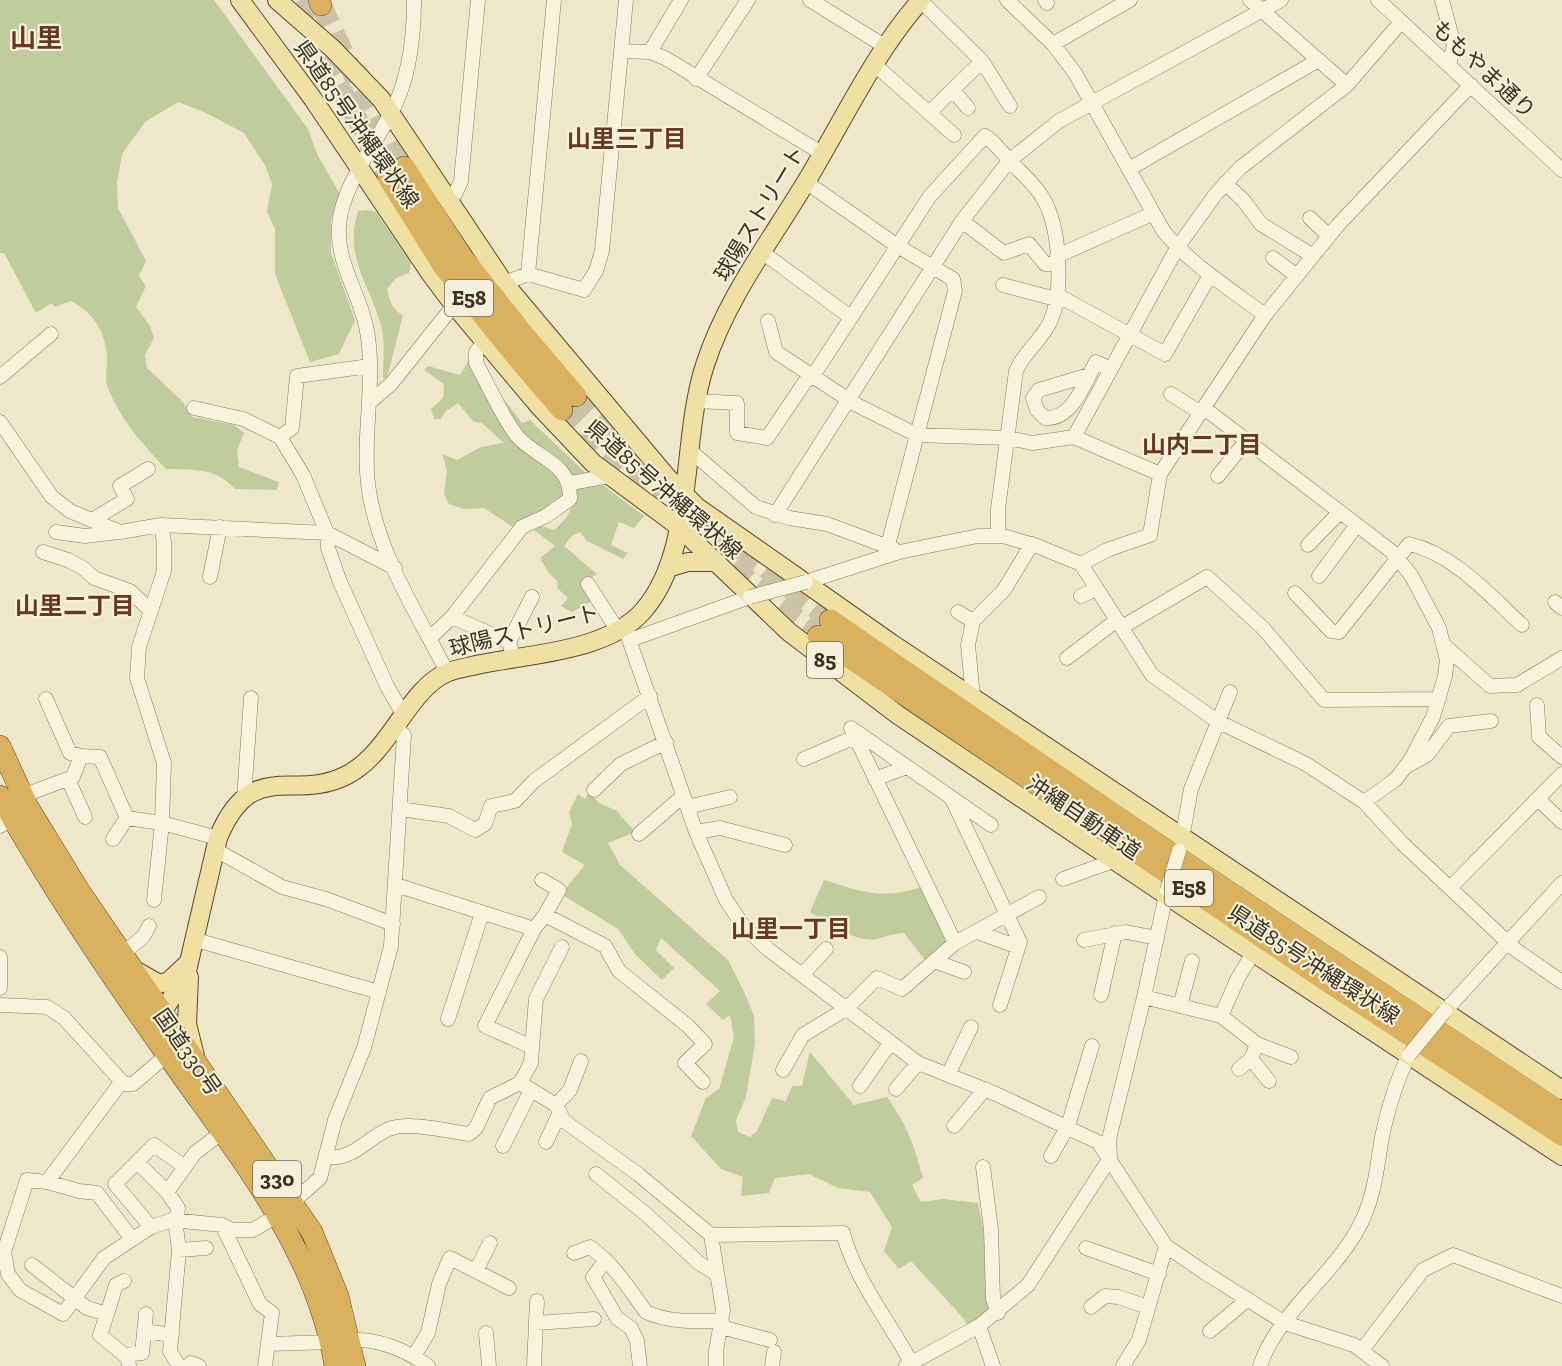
<svg xmlns="http://www.w3.org/2000/svg" width="1562" height="1366" viewBox="0 0 1562 1366" font-family="'Zilla Slab','Noto Sans JP',serif">
<rect width="100%" height="100%" fill="#eee7ca"/>
<path fill="#c1cc9e" d="M0 0H214L308 129 318 156 340 194 331 220V253L355 320 339 354 310 362 275 274V229L267 212 272 184 265 165 244 133 204 112 178 102 145 122 122 154 117 183 118 208 146 261 139 276 146 286 136 307 150 326 154 338 145 355 147 368 183 402 192 417 234 425 244 433 237 450 239 467 279 482 277 490 235 489C215 467 194 470 166 469 141 442 122 422 108 388 104 378 108 366 107 356 105 330 93 313 71 301L55 307 52 303 36 313 4 253H0Z
M369 210 376 212 411 263 409 273 396 278 387 289C389 300 392 310 403 315L387 378H383C383 359 386 340 380 322 368 281 344 257 358 211Z
M471 356 522 423 530 420 591 478 573 481 568 495 516 529 484 508 464 509 449 504 444 494 447 470 442 454 457 460 481 447 504 443 482 423 474 422 458 403 445 412 441 419H434L431 409 443 398 444 384 424 370 428 366 460 375Z
M600 483 644 516 634 528 619 522 611 545 628 553 623 559 587 541 580 532 572 536 564 546 597 574 587 581 594 600 572 612 561 606 568 598 557 588 558 582 548 572 540 558 555 546 534 530 542 526 554 530C570 517 574 506 573 486Z
M590 792 599 803 617 811 635 832 608 843 620 865 728 960 745 994 754 1016 755 1043 746 1097 736 1120 738 1132 750 1137 757 1131 772 1098 786 1101 792 1086H802L810 1052 854 1105 887 1097C907 1125 914 1145 923 1178L912 1185 921 1202 943 1199 978 1203C981 1219 985 1235 986 1251 988 1275 980 1294 994 1316L970 1331 964 1319 911 1261 899 1269 884 1251 892 1227 870 1192 838 1188 809 1174 775 1178 769 1193 741 1196 743 1177 721 1169 691 1136 706 1098 719 1089 734 1037 730 1015 723 1020 706 1004 720 991 661 938 656 950 674 968 662 980 635 954 618 929 561 894 585 865 562 852 572 824 569 812 578 794 585 799Z
M824 880C862 892 882 900 921 887L951 936 925 960 904 933C893 933 886 937 876 939 856 943 826 922 810 912Z"/>
<g fill="none" stroke-linecap="round" stroke-linejoin="round">
<path stroke="#cac3a8" stroke-width="21" stroke-dasharray="21 10" stroke-linecap="butt" d="M301 0 337 82 388 177
M321 5 357 82 404 167
M576 396 665 484
M562 410 653 501
M718 530 830 620
M732 567 818 636"/>
<defs>
<path id="minor" d="M414 0C414 38 409 81 390 115 373 147 350 176 341 212 331 256 357 286 366 326 377 378 362 431 368 484 376 551 417 613 447 672
M810 0 886 47
M1007 0 1053 44 1075 73 1164 232C1192 265 1230 289 1265 315
M1045 0 1047 3
M1250 0 1347 85
M1378 0 1562 170
M1442 0 1454 45 1449 65
M921 1 982 61 1010 106
M1053 44 1130 0
M621 51 650 52 665 58 823 154
M650 52 681 0
M875 65 954 135
M696 79 748 0
M953 90 968 108
M929 113 982 61
M1129 169 1317 61
M806 182 896 245 953 279 955 291 888 545
M1225 183 1244 201 1261 224 1313 256
M447 200 455 194 461 181 478 0
M1310 218 1329 236
M962 221 1004 253 1029 244 1045 264H1057
M762 252 849 316
M1057 256 1152 214
M1273 258 1297 276
M528 274 554 0
M504 283 528 274 584 290 596 271 602 251 626 0
M1003 285 1056 299
M1057 295 1165 354 1210 275
M768 321 776 352 855 404 917 435 1008 438 1032 443 1074 437
M1089 375 1039 390 1033 398 1037 410 1045 418C1073 420 1084 383 1096 362L1111 369
M0 377 51 334
M1171 394 1201 413
M696 401 737 403V433L767 438 805 382 813 376 930 196 985 136C995 142 1002 153 1011 162 1022 174 1036 185 1044 200 1060 229 1064 292 1050 322 1041 341 1024 352 1016 371L998 509V536
M370 402 391 384 454 305
M194 408 243 419 280 437 292 428 297 376 370 366
M1204 408 1391 551 1411 575 1439 628 1447 660 1445 676 1433 717 1410 761 1395 780 1364 802
M0 422 52 497 70 511 120 532 161 525
M280 437 303 475 327 533 328 548 340 582 387 686 404 716
M688 449 756 507 789 518 827 524 894 549
M1160 474 1074 437 1177 248 1215 195 1240 168 1347 85 1401 22
M1218 476 1246 441
M571 483 609 476
M775 515 962 221 1009 161 1059 121 1281 0
M92 520 127 499 120 486 148 469
M56 532 85 536 118 532
M1308 545 1339 513
M43 552 68 560 83 568 94 578 130 591 151 611
M1081 564 1107 550 1150 535 1160 474 1265 315 1338 225 1471 85
M1319 576 1356 526
M210 577 220 527
M806 582 899 552 978 536H1003L1037 546 1081 564 1152 675 1217 721 1306 764 1364 802 1402 843 1516 950 1562 982
M588 584 618 631
M1295 593 1331 631 1339 632 1409 544C1454 554 1489 595 1522 625
M1081 596 1097 589
M1555 602 1562 608
M958 612 973 621
M452 617 509 642 514 658
M1122 627 1207 577 1263 628 1324 700 1439 699
M625 628 696 832 726 900 744 927 769 950 918 1063 996 1094 1098 1142 1166 1246 1204 1272 1285 1323 1354 1345 1382 1366
M430 638 452 617 522 527 546 516 570 499C571 462 538 460 517 436 501 415 489 386 476 363V352L484 343
M630 640 750 597
M509 642 532 597
M1445 646 1490 686 1517 685 1562 658
M1067 658 1117 620
M973 697 968 645 973 621 1004 590 1032 544
M46 699 70 753 81 756
M1537 705 1539 737 1562 757
M804 759 855 737
M1409 765 1427 755 1449 726 1491 721
M68 779 85 817
M875 779 907 767
M594 790 621 764 666 742
M22 796 73 777 81 756 100 757 127 818 162 823 154 900
M244 798 251 698
M952 799 1020 942 1000 1005
M1539 800 1562 822
M687 807 730 797
M400 809 449 816 475 830 485 824 491 806 515 801 534 781 650 696
M0 826 19 813
M696 832 720 828 785 845
M639 834 683 796
M218 838 162 823 164 763 137 678 139 647 164 571V542L161 525 327 533 395 568
M113 839 127 818
M1181 844 1191 789 1230 692
M216 850 282 887 326 899 393 924
M1063 879 1116 860
M542 880 559 890 545 915
M396 885 534 929 545 915 605 946 619 971 688 1026 705 1044 685 1063 703 1082
M1450 888 1562 774
M534 929 485 1026 532 1047 536 999 562 947
M977 932 1018 947
M196 940 379 992
M1084 940 1126 932 1157 938
M955 943 851 728 991 825
M122 954 143 937 149 926
M0 957V988
M934 961 964 972
M802 975 826 949
M1101 995 1115 933
M1144 997 1221 1016 1257 1044 1291 1057
M0 1005 47 1007 64 1018 124 1084H133L167 1055
M1180 1006 1192 961
M1445 1011 1562 883
M1221 1016 1238 978 1253 953
M448 1019 482 913
M1257 1044 1251 1059 1269 1081
M1239 1069 1251 1059
M783 1070 803 1035 846 1009 877 978 902 989 955 943 1039 897
M948 1075 971 1027
M122 1081 47 1182 27 1180 4 1252 8 1274 20 1290 63 1314 104 1258 151 1227 172 1220 222 1225 232 1230H253L278 1215 320 1178 335 1120 364 1048 391 946 404 735 395 727
M520 1083 531 1063 532 1047
M860 1086 890 1043
M896 1089 918 1063
M556 1105 570 1090 581 1061
M954 1126 985 1089
M546 1142 560 1112
M503 1146 531 1090
M327 1156C350 1163 368 1137 389 1129 408 1121 448 1131 469 1134L476 1128 490 1098 520 1083 556 1105 564 1121 638 1174 711 1235 723 1310 716 1351V1366
M1051 1156 1068 1126 1092 1046
M138 1163 167 1192
M983 1167 991 1229 993 1299 998 1313
M596 1174 647 1215 699 1263 715 1273
M47 1182 79 1191 97 1193 132 1239
M222 1225 260 1304 272 1313 265 1366
M151 1227 115 1184 154 1145 185 1167
M711 1235 843 1233C856 1281 889 1321 912 1364
M1086 1248 1159 1274
M179 1250 206 1248
M574 1253 590 1247C614 1264 629 1289 646 1312 670 1323 697 1321 722 1321
M606 1260 593 1277 617 1318 631 1328 637 1341 640 1366
M32 1265 87 1308 107 1314 100 1335 128 1358 129 1366
M476 1271 490 1243
M1091 1307 1105 1296 1118 1297 1148 1307
M107 1314 116 1285 124 1281
M536 1323 594 1319
M979 1326 993 1366
M721 1327 770 1340
M144 1331 172 1335
M1210 1331 1248 1299
M486 1333 489 1366
M349 1340C377 1338 406 1350 428 1366
M268 1344 331 1342
M1362 1350 1423 1270 1453 1255 1562 1296
M125 1355 142 1353 146 1314
M414 1356 428 1333 439 1284 450 1258 509 1288
M179 1366 170 1351 179 1250 176 1227 178 1208 167 1192 195 1153 221 1133
M188 1366 191 1363 199 1366
M534 1366 537 1301
M772 1366 774 1352
M906 1366 979 1326 1028 1285 1110 1158 1109 1139 1144 997 1167 890
M1123 1366 1139 1340 1166 1246
M1260 1366C1278 1311 1337 1274 1362 1221 1375 1194 1377 1166 1382 1137 1388 1109 1396 1081 1409 1055"/>
<path id="major" d="M240 0 313 99 430 273 454 305 539 406 593 463 678 526 789 632 898 715 1166 895 1562 1156
M277 0 333 49 381 99 504 283 667 477 697 507 891 643 1562 1090
M668 568 688 562H717
M133 969 159 984 169 981 187 964
M189 977 187 1024 195 1056
M150 1018 167 1005 186 975 218 838C252 756 293 803 347 775 390 753 407 691 446 673 457 668 470 667 481 664 531 654 608 651 643 611 696 551 680 440 705 365 726 299 771 240 806 182 843 121 874 53 921 0"/>
<path id="highway" d="M319 0 321 5
M404 167 462 257 524 335 576 396
M388 177 444 267 515 355 562 410
M830 620 1156 843 1562 1113
M818 636 1330 983 1562 1135
M0 746 28 807 78 889 312 1232 338 1296 355 1366
M0 796C50 886 108 972 168 1056 235 1152 316 1247 335 1366"/>
</defs>
<use href="#minor" stroke="#8a7b5e" stroke-width="15"/>
<use href="#major" stroke="#594832" stroke-width="20"/>
<use href="#highway" stroke="#594832" stroke-width="22"/>
<use href="#minor" stroke="#f8f3dd" stroke-width="14"/>
<use href="#major" stroke="#efe0a4" stroke-width="18"/>
<use href="#highway" stroke="#d9b15f" stroke-width="21"/>
<defs>
<path id="minor-bridge" d="M750 597 806 582
M1167 890 1179 851
M1409 1055 1445 1011"/>
</defs>
<use href="#minor-bridge" stroke="#8a7b5e" stroke-width="15" stroke-linecap="butt"/>
<use href="#minor-bridge" stroke="#f8f3dd" stroke-width="14"/>
</g>
<g text-anchor="middle" stroke-width="4.5" stroke-linejoin="round" paint-order="stroke">
<g fill="#f5f0d9" stroke="#736a58" stroke-width="1.5">
<rect x="445" y="280" width="48" height="36" rx="4.5"/>
<rect x="807" y="642" width="36" height="36" rx="4.5"/>
<rect x="1165" y="870" width="48" height="36" rx="4.5"/>
<rect x="253" y="1161" width="48" height="36" rx="4.5"/>
</g>
<g font-size="21" font-weight="bold" fill="#3b3121">
<text x="469" y="305">E58</text>
<text x="825" y="667">85</text>
<text x="1189" y="895">E58</text>
<text x="277" y="1186">330</text>
</g>
<g font-size="22" fill="#3b3121" stroke="#f5f0d9">
<text transform="translate(1484 69) rotate(43)" y="8">ももやま通り</text>
<text transform="translate(357 124) rotate(55)" y="8">県道85号沖縄環状線</text>
<text transform="translate(759 213) rotate(-59)" y="8">球陽ストリート</text>
<text transform="translate(664 489) rotate(41)" y="8">県道85号沖縄環状線</text>
<text transform="translate(524 630) rotate(-14)" y="8">球陽ストリート</text>
<text transform="translate(1084 817) rotate(34)" y="8">沖縄自動車道</text>
<text transform="translate(1314 964) rotate(33)" y="8">県道85号沖縄環状線</text>
<text transform="translate(188 1052) rotate(55)" y="8">国道330号</text>
</g>
<g font-size="24" font-weight="bold" fill="#673822" stroke="#f5f0d9">
<text x="627" y="147">山里三丁目</text>
<text x="1202" y="453">山内二丁目</text>
<text x="75" y="614">山里二丁目</text>
<text x="791" y="937">山里一丁目</text>
</g>
<g font-size="26" font-weight="bold" fill="#673822" stroke="#f5f0d9">
<text x="36" y="47">山里</text>
</g>
</g>
</svg>
